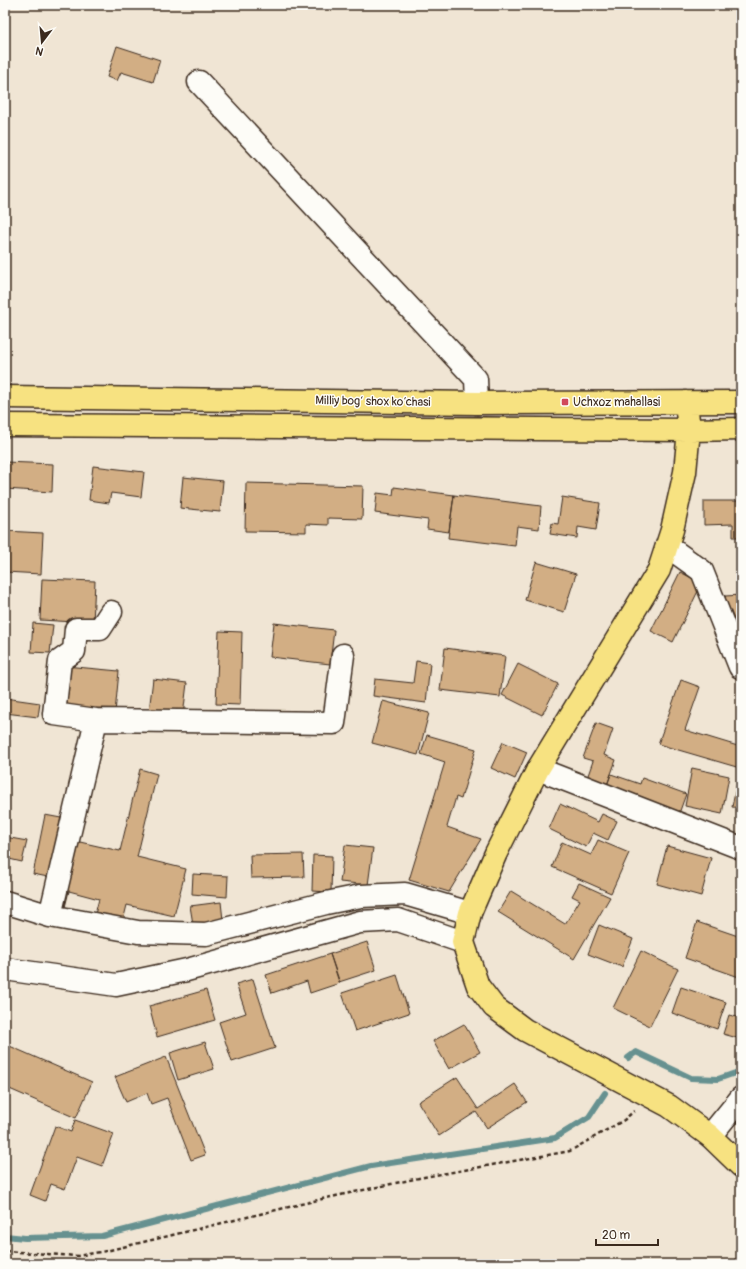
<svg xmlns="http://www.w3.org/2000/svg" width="746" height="1269" viewBox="0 0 746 1269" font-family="Pangolin,sans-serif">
<rect width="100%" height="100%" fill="#f0e5d4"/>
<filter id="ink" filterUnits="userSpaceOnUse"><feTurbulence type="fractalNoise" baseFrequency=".025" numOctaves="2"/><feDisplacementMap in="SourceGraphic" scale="8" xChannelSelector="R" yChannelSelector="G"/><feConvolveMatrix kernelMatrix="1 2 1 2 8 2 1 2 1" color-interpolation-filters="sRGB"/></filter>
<g filter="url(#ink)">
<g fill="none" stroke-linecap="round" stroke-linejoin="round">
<path stroke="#669190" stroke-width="6" d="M628 1058 636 1052 691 1078 718 1079 741 1071
M5 1236 25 1238 102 1236 371 1166 555 1138 589 1117 605 1093"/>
</g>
<path fill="#d2ae84" stroke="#3b2a1e" d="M117 46 160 60 153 82 121 72 117 81 107 77Z
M5 462 53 464 52 492 5 489Z
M93 466 144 472 141 497 111 493 109 503 89 500Z
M183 477 223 481 220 512 180 508Z
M246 483 363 486 362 519 328 518V525L306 524V532L245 531Z
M394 487 454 495 449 532 427 529 428 520 375 513 377 493 393 495Z
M454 495 541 506 539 529 517 526 515 546 448 538Z
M562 497 600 503 596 530 578 527 577 538 550 534 552 523 558 524Z
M704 501H741V537H733V524L704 525Z
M5 531 43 533 41 574 5 572Z
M536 562 576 574 564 612 525 600Z
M680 572 702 583 673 642 651 631Z
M42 579 95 581 93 623 40 620Z
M741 595V627L728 628 725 596Z
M33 623 53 625 50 653 31 652Z
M274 623 334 630 330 664 270 657Z
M219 631 242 632 240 705 216 704Z
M445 648 505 656 500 697 440 690Z
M416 661 430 663 426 703 373 696 375 679 413 683Z
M518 664 558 684 542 715 502 695Z
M65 666 119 671 115 713 61 707Z
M153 679 187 683 183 716 149 711Z
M681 680 700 687 685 730 741 747V808L732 807 740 768 658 744Z
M5 698 40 703 38 717 5 713Z
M383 701 429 713 418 755 372 743Z
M596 723 613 729 604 755 616 760 606 788 586 781 593 761 583 758Z
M427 735 476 749 461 799 456 797 447 827 481 839 449 892 409 880 445 762 421 754Z
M503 742 527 752 515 779 491 768Z
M692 768 729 776 722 814 685 806Z
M140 769 157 774 137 857 186 869 174 916 127 905 122 925 94 918 99 899 69 891 63 915 53 913 71 840 120 851Z
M611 774 640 784 642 778 686 794 677 819 605 791Z
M560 804 598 822 602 814 617 821 608 840 593 833 586 847 549 829Z
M45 815 61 818 48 877 33 874Z
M5 837 27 841 22 862 5 858Z
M598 840 629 853 611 893 552 867 562 842 591 855Z
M345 845 373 848 368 885 340 882Z
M667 846 711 858 701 896 657 884Z
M303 854 304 877 251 878 250 855Z
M313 855 332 856 331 892 312 891Z
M193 874 228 876 227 897 192 894Z
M579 883 610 897 574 959 498 912 511 891 565 924 580 900 572 896Z
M221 902 223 920 193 924 190 906Z
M697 922 741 937V970L739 977 685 958Z
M599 925 633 939 622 967 588 954Z
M367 942 376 970 339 982 330 954Z
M641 951 678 969 650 1026 613 1008Z
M330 954 340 983 310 993 307 981 272 993 266 975Z
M397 975 409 1013 355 1031 342 993Z
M253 979 275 1048 232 1062 219 1022 246 1013 236 984Z
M681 987 726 1002 717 1029 672 1013Z
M206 990 215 1020 157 1037 149 1006Z
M729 1015 741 1018V1039L723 1034Z
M464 1024 480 1052 449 1069 433 1041Z
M205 1042 214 1069 178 1080 170 1053Z
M5 1044 92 1082 76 1118 5 1087Z
M166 1057 205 1155 191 1160 167 1098 151 1104 147 1093 126 1102 115 1077Z
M457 1077 478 1109 515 1084 527 1102 487 1128 476 1112 439 1136 418 1102Z
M75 1120 114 1134 102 1166 77 1157 65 1189 51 1184 45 1201 30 1195 55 1126 71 1132Z"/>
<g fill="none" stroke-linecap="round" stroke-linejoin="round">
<defs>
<path id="minor" d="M199 82 476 379 477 403
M667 546 702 571 740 667
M111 612 100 629H76L74 651 60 661 54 714 96 720 334 723 343 655
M538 769 741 848
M5 902 50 916 138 932 206 934 326 903 361 896 405 894 470 913
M50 916 96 720
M5 969 116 985 187 970 360 922 398 920 463 942
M710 1136 741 1098"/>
<path id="major" d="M5 397 477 403 741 402
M686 402 689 430 685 472 672 530 659 570 538 769 496 853 470 913 463 942 478 986 494 1007 525 1030 669 1106 710 1136 741 1166
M5 425 689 430 741 429"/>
</defs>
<use href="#minor" stroke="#3b2a1e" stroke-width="25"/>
<use href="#major" stroke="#3b2a1e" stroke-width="25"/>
<path stroke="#3b2a1e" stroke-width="2.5" stroke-dasharray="4 3" stroke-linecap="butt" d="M5 1251 77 1256 106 1251 322 1199 419 1178 570 1151 624 1120 634 1111"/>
<use href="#minor" stroke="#fdfcf7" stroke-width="22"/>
<use href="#major" stroke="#f7e281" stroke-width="22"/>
</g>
</g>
<rect fill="#d1495b" stroke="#fdfcf7" stroke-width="1.5" x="561" y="398" width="8" height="8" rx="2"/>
<g text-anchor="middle" stroke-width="3" stroke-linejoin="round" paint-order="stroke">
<g font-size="12" fill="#3b2a1e" stroke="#fdfcf7">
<text transform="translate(373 401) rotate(1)" y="4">Milliy bog‘ shox ko‘chasi</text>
</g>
<g font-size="12" fill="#3b2a1e" stroke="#fdfcf7" text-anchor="start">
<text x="573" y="406">Uchxoz mahallasi</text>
</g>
</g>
<rect width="746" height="1269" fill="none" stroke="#fdfcf7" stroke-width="20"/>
<rect x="10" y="10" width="726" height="1249" fill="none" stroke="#3b2a1e" stroke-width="1.5" filter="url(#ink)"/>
<g transform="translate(42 42) rotate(196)" stroke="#fdfcf7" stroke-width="3" paint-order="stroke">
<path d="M0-3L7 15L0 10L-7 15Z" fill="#3b2a1e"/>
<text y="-6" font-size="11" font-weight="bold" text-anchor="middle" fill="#3b2a1e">N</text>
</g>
<path d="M596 1239v6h62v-6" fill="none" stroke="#3b2a1e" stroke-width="2"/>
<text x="602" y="1239" font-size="12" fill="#3b2a1e" stroke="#fdfcf7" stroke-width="3" paint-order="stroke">20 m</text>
</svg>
